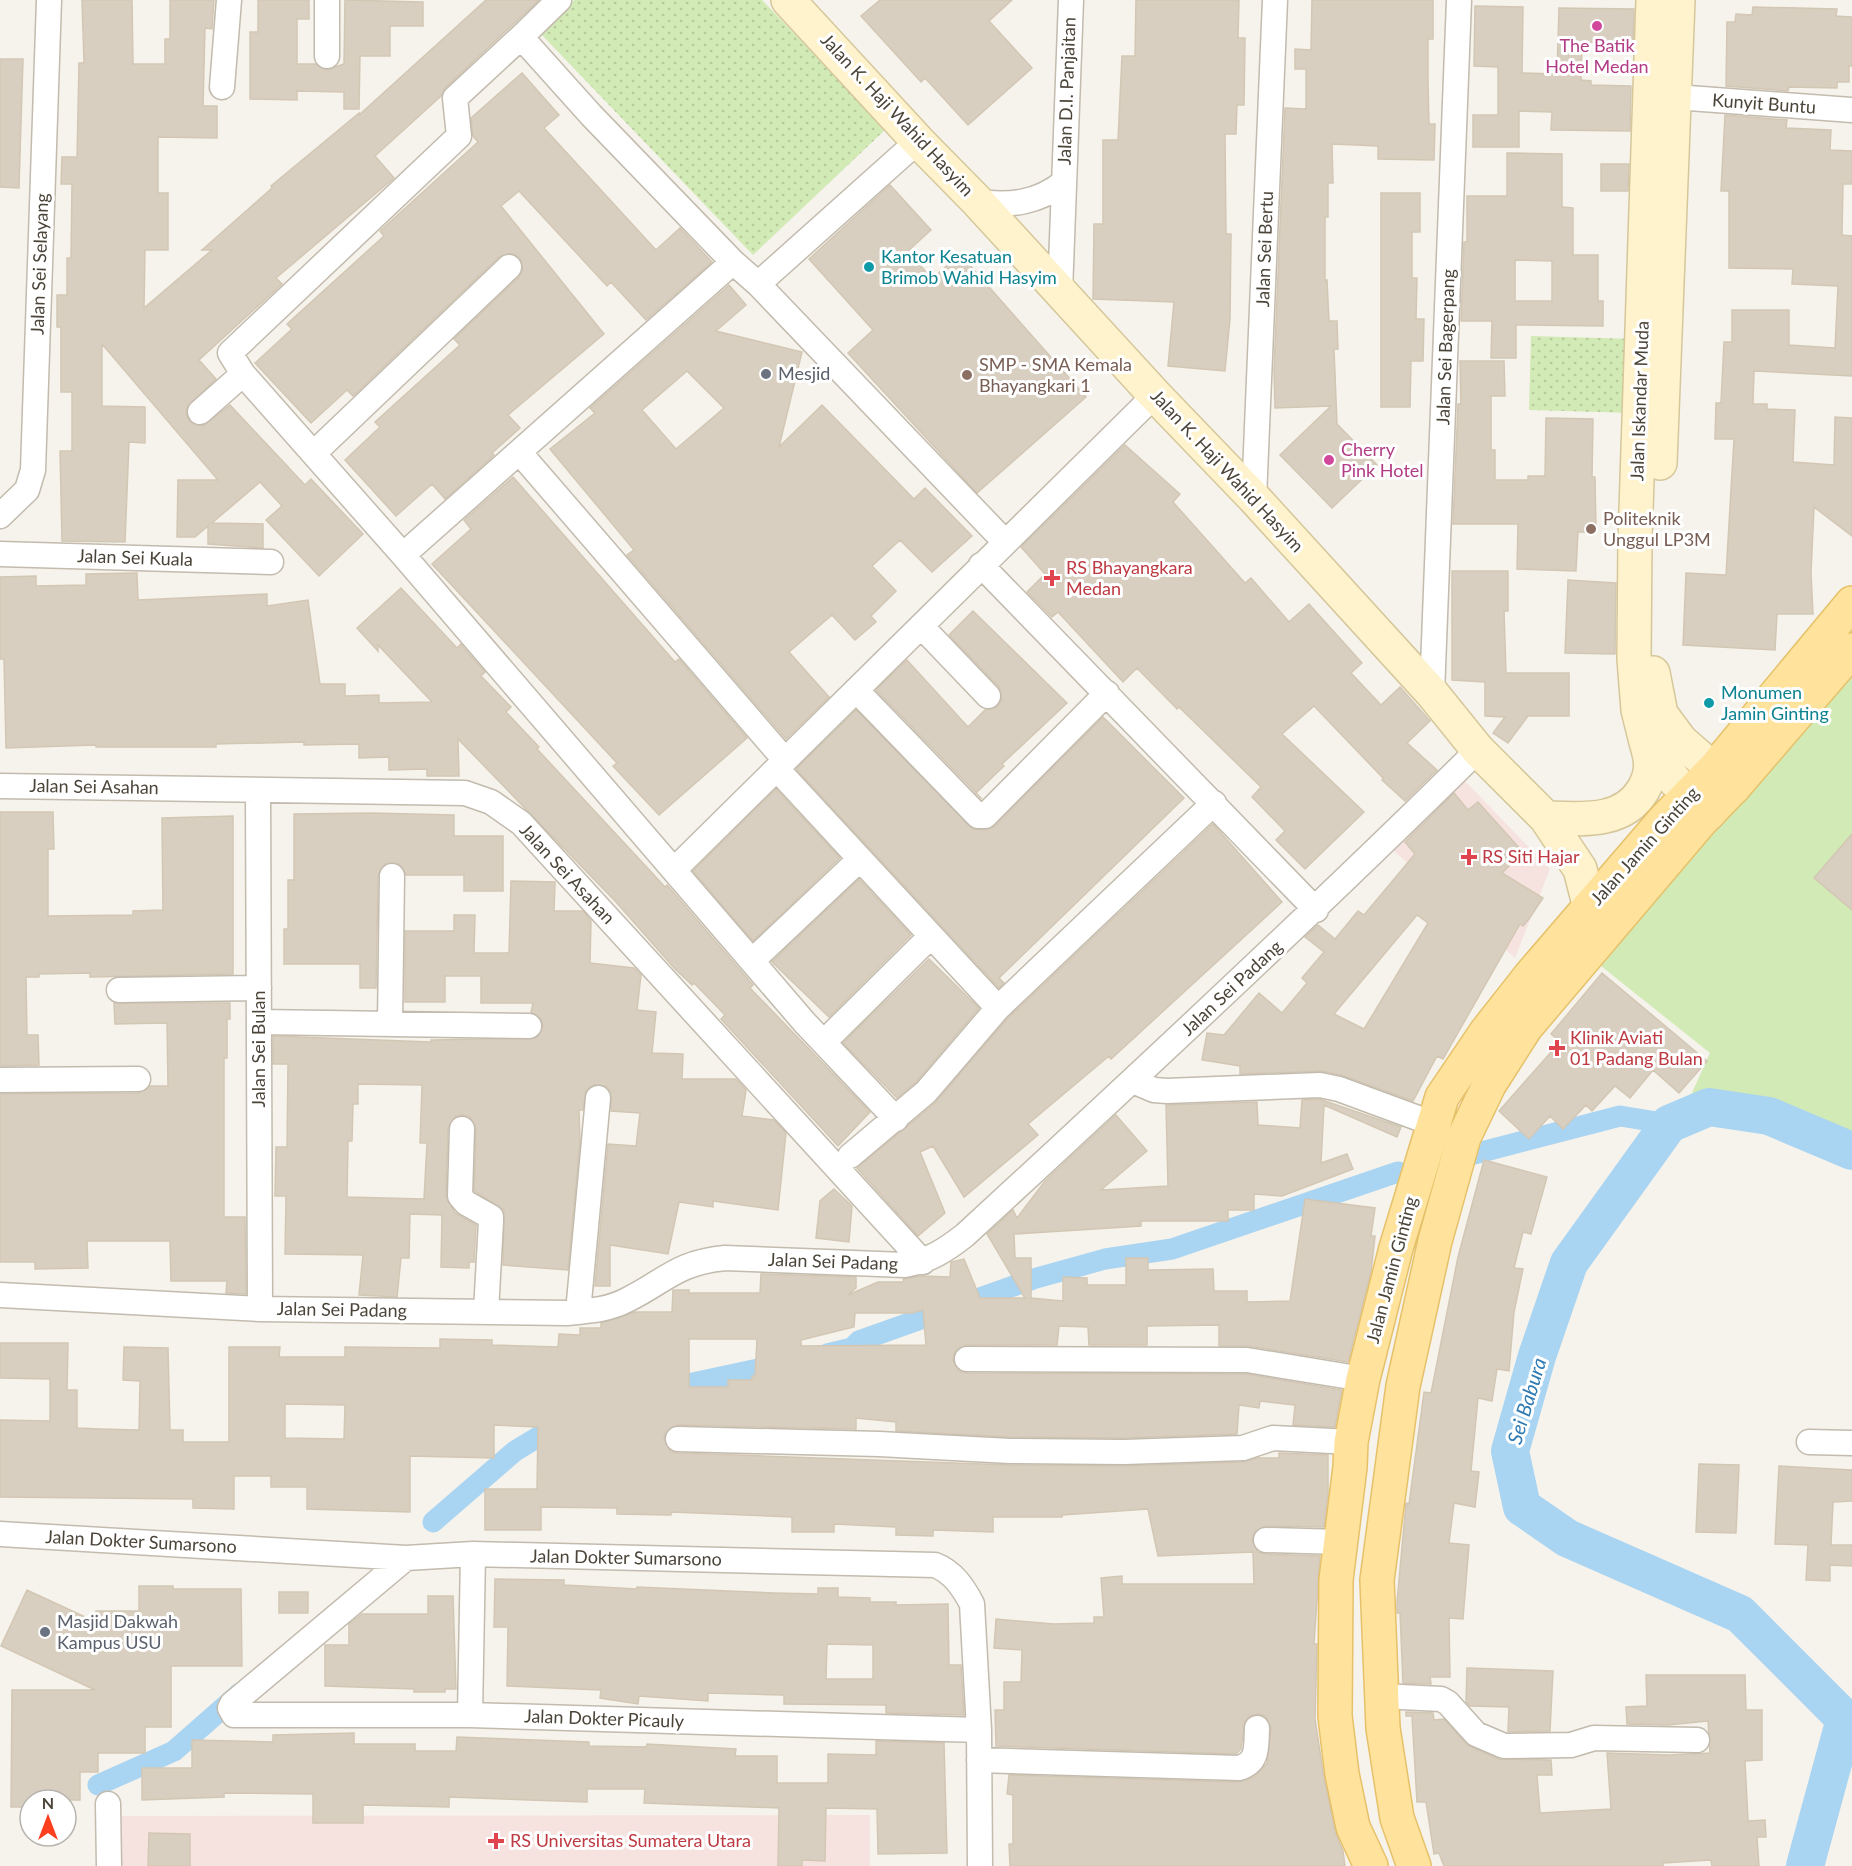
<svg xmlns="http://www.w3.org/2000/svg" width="1852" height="1866" viewBox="0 0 1852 1866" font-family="Lato,sans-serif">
<defs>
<pattern id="grass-dots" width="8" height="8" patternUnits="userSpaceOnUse" patternTransform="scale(1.5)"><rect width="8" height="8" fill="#d2eab5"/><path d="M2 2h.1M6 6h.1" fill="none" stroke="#b6ca9c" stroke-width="1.8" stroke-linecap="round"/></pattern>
</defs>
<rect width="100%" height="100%" fill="#f6f3ec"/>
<path fill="#f6e3e0" d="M1463 779 1550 869 1515 958 1387 845Z
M870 1815V1866H122V1816Z"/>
<path fill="url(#grass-dots)" d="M574 0H762L886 129 753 255 540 33Z
M1531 336 1636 339 1634 413 1529 410Z"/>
<path fill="#d2eab5" d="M1852 665V1150L1709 1107 1686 1106 1710 1053 1601 966Z"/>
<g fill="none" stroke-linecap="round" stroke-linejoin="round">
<path stroke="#a9d4f2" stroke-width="21" d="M1474 1154 1620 1116 1669 1124
M827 1354 852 1348 859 1341 1033 1279 1105 1259 1172 1249 1398 1172
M660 1390 782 1364
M433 1522 515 1451 563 1422
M98 1785 174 1751 240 1693"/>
<path stroke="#a9d4f2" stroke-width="38" d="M1805 1866 1845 1719 1740 1614 1567 1538 1522 1507 1510 1451 1537 1356 1569 1263 1669 1124 1709 1107 1769 1116 1852 1151"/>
</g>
<path fill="#d8cfc1" stroke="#d3c7b4" stroke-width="1.5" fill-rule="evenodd" d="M82 0H132L133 64H165V39H170V0H214L212 29 205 28 203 106H217V138L158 137V193H168V250H145L144 308 212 250H202L272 188 271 186 359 113V115L486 0H539L445 88 441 96 375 156 394 178 276 278 282 284 199 360 216 379 187 407 186 415 190 422 203 426 230 405 305 485 311 479 363 534 319 576 266 520 282 506 260 482 212 523 263 524V548L208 544V526L195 537H177L178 480H218L102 344V406L145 407V443L129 442 125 542 62 541 60 451H72V392H61V327H57V295H67V258H71L72 184H61L62 157H77L79 63H84Z
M258 0H309V19H297V64H315L326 70 344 64 345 0 423 2V26H390V56H360L359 109H344V92L297 91V100L250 99V32H258Z
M880 0H1012L989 21 1032 68 968 125 925 78 921 82 861 16Z
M1136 0H1239L1238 38H1245L1244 105H1237L1236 134H1225L1226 234H1231L1230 319 1225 371 1168 366 1174 302 1093 299 1094 224H1103V140H1118L1122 56H1135Z
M1312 0H1433V39H1428V82L1429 124H1435L1434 160 1378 159V146L1332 144 1333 183H1328V217H1325V281L1327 280 1329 321H1337L1338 349H1334L1337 424 1377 465 1332 508 1280 455 1331 406 1275 408 1274 370 1285 108 1306 109V69H1295V49L1311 50Z
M1475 6 1523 7 1522 73 1557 74 1559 8 1634 9 1633 43 1582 42 1581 80 1591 81V85L1631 86 1630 131 1551 130 1552 112 1519 111V147H1473V115H1498V67L1474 66Z
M1753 7 1837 9 1836 16 1852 17V66H1849V82H1837V88L1789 87 1788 91 1726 86 1727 22H1735L1736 14 1752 15Z
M0 59H23L19 188 0 187Z
M522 73 559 115 544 128 656 250 680 228 712 262 646 320 611 282 607 286 519 191 501 206 604 334 508 415 520 428 492 453 494 455 445 499 432 484 396 516 345 460 380 427 375 422 460 345 454 339 519 277 523 270 520 258 512 253 499 257 353 396 347 390 311 423 255 363 292 329 287 324 384 236 380 231 478 142 473 136 471 118Z
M1725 115 1787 120 1786 128 1831 130 1830 150 1852 151V184H1843L1842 235 1852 236V376L1754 371 1753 404H1767V409L1795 410 1793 462 1834 465 1835 417 1852 418V536L1814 507 1811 573 1813 614H1777L1775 650 1683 645 1686 573 1726 575 1734 439H1715L1716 403H1721L1724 342H1732V310H1789V345L1835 348 1838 286 1792 284 1793 269 1729 268V191H1721Z
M1507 153 1562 154V207L1573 208V255H1598V301H1603V326L1516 325V358H1491L1492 321H1461L1464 242H1467V196H1507ZM1515 260 1552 261V301H1515Z
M1601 164H1629L1628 191H1601Z
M890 185 931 230 908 251 932 279 960 254 1086 397 977 493 848 353 873 330 809 259Z
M1381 193H1420V232H1412V278H1417L1416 319H1424L1423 361H1411L1410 407H1381Z
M729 285 746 305 716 331 802 352 779 447 822 405 914 499 925 488 972 536 932 572 900 540 872 566 896 591 871 616 876 622 855 640 832 615 789 652 829 697 786 739 627 555 634 550 550 449 595 413 590 408ZM687 371 724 408 676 449 642 410Z
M1460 361H1504L1505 396H1491V450H1495V480H1528V476H1545L1546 418 1593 419 1592 477H1595L1596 532H1578L1576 571 1517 569 1518 524H1453L1458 404H1461Z
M1125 445 1180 494 1173 502 1245 583 1251 578 1289 622 1309 604 1362 663 1351 673 1381 705 1400 687 1430 721 1407 743 1437 770 1405 801 1382 780 1383 778 1314 706 1282 734 1364 812 1305 869 1276 840 1285 831 1252 797 1261 787 1179 707 1177 709 1137 668 1123 682 1058 612 1052 617 1027 592 1045 574 1021 547Z
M513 477 675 662 679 659 747 738 659 815 613 766 617 763 432 564 471 529 464 520Z
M1452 571H1508V611H1504L1506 673H1569V716H1528L1508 743 1493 733 1505 717 1485 716V682L1452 680Z
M137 573 138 600 267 594V606L308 600 320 684H345V696L379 695V703L432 702 378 645V651L357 628 401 588 457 648 461 644 463 647 485 672 481 676 511 707 506 712 539 747 537 749 654 875 665 887 667 885 753 985 750 988 870 1112 838 1146 721 1019 725 1015 694 983 692 985 675 969 616 902 458 739 459 776H427V769L389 770V757L359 758V744L304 745V742L216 744V747H96V745L6 748 4 659H0V577L36 576V586L86 585V574Z
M1568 580 1616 583 1615 654 1565 653Z
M973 611 1067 703 1002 764 1004 766 976 793 982 799 876 690 907 660 968 727 985 710 997 707 1002 699 999 687 949 635Z
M856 710 973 829 985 830 995 826 1103 717 1184 798 999 978 1004 983 999 988 796 769Z
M776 789 840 858 753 941 693 871Z
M1454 793 1468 810 1478 802 1523 852 1502 873 1543 898 1529 919 1523 926 1520 924 1443 1059 1437 1056 1413 1101 1344 1076 1323 1071 1240 1074V1066L1202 1060 1207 1033 1224 1035 1259 993 1282 1013 1307 983 1302 978 1324 952 1305 937 1318 925 1335 939 1358 911 1364 915 1415 854 1405 842ZM1417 915 1428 923 1364 1029 1334 1014Z
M0 812H53L54 849H48V916L133 915V911L163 910 162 818 233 816V974L90 977V973L39 974V977H26L27 1035H38L39 1065 0 1066Z
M371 813 454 815V836H503V891H464V875H406L399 864H385L378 876 376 988H360V964H284V929H288V880H294V814Z
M1213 824 1282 902 1111 1059 1109 1056 1028 1124 1038 1135 964 1197 933 1146 920 1152 945 1213 918 1236 857 1168 935 1103 1008 1018Z
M1852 834V910L1814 878Z
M859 879 911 935 829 1017 772 962Z
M511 881 555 882 554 911H583L591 921 590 963 634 968 641 975 637 1010 656 1012 652 1053 683 1054 682 1079H736L746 1090 742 1116 774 1120 786 1133 778 1210 713 1201V1207L679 1202 668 1254 610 1245V1286H595L608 1144 636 1146 640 1113 611 1111V1092L606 1086 593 1085 586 1090 583 1110H579L580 1142 568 1270 503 1265 504 1210 474 1191 476 1129 470 1117 462 1115 455 1117 448 1128 446 1196 455 1213 476 1225 474 1262H469V1268L441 1267 442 1215 410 1214 409 1258H401L397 1297 359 1295 363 1255 285 1254 286 1196H275L276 1147H287L288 1064H273V1036L431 1042V1040L536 1038 543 1026 541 1019 531 1012 533 1003H481V976H445V1002H405V931H454V915H475L474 953H509ZM358 1084 422 1085 420 1143H427L424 1199 347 1197 348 1141H352L353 1104H358Z
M929 959 979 1008 916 1082 897 1098 843 1043Z
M1602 973 1707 1061 1679 1093 1653 1070 1630 1098 1615 1086 1592 1111 1586 1105 1563 1129 1550 1116 1529 1139 1499 1111 1560 1042 1551 1034Z
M114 1003H230V1019H227V1058H224V1217H245L246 1294 226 1293 227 1281H171L170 1241H87L88 1268 35 1269V1262H0V1094L138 1093 150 1086H168L167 1023 115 1024Z
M1319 1099 1401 1127 1397 1137 1324 1105 1321 1163 1347 1154 1353 1169 1282 1196 1254 1194V1210H1228V1221H1141V1226L1014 1234 1015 1258H1031V1298L1063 1301V1277L1087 1278V1285H1126V1258H1148V1270L1213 1269 1214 1291H1247V1302L1290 1301 1305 1199 1375 1208 1371 1236H1375L1371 1272 1348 1362 1249 1346H1219V1325L1147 1326V1345H1089L1088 1327 1059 1326 1057 1345H966L955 1351 953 1360 959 1371 967 1373 1246 1374 1342 1390 1335 1427 1293 1425 1295 1405 1260 1401 1259 1408 1239 1405 1237 1434 1124 1438 1010 1437 896 1431V1422L856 1418V1429L678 1425 666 1431 664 1439 670 1451 678 1453 1010 1465 1124 1466 1243 1462 1257 1458H1279V1453L1328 1455V1495L1324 1527 1266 1526 1254 1532 1252 1540 1258 1552 1265 1554 1320 1556 1314 1644H1317L1315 1719 1324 1778 1335 1831 1343 1851 1345 1866H1010L1009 1844H1013V1795L1007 1794 1009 1775 1239 1782 1254 1777 1267 1763 1271 1728 1265 1716 1258 1714 1250 1716 1245 1721 1241 1749 1236 1754 996 1746 995 1710H1004V1682H1021L1022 1650 994 1648 996 1619 1054 1624 1094 1623V1617H1104L1101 1578 1122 1576V1584H1254L1253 1552 1158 1556 1148 1509 1062 1515V1517H993V1532L933 1530V1536L896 1535V1527L834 1524V1532H792V1517L671 1512V1515L617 1514V1508L541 1507V1530H485V1489H537L538 1427 494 1425V1458L410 1456V1512L307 1509V1487H271V1476H234V1509L193 1508V1499L0 1497V1420L50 1421V1379L0 1378V1343H68L67 1390H77V1428L100 1429 139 1430 140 1381 123 1380 124 1347 168 1348 170 1430H183V1442H229V1347H280L279 1357H345V1347L440 1348V1339L492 1340V1345L558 1347 559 1334 580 1335V1328H601V1323L635 1312H672L673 1290H689V1293H760L761 1274 856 1277V1288L848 1295 878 1282H904L903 1279 921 1276 950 1277 951 1262 964 1259 980 1298H1025L987 1234 1013 1210 1017 1218 1045 1181 1116 1115 1147 1151 1101 1190 1168 1186 1166 1105 1257 1102 1258 1125 1300 1128 1302 1100ZM923 1310 926 1345 801 1346V1340L854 1327 855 1313H912ZM689 1339H757L755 1376H752V1380H728V1387H689ZM285 1404 345 1405 344 1439 285 1438Z
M1484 1160 1547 1177 1531 1234 1523 1232 1514 1268 1523 1269 1514 1312 1509 1371 1497 1369 1492 1401 1478 1398 1471 1471 1479 1472 1475 1507 1454 1503 1449 1543 1469 1545 1463 1619 1449 1618 1450 1677H1430L1431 1684 1403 1683 1400 1613H1397V1602L1406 1503 1409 1504 1424 1392 1431 1393 1458 1257Z
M834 1189 852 1206 849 1242 816 1238 820 1201Z
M1699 1464 1739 1465 1736 1533 1696 1532Z
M1779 1466 1852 1470V1501L1833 1502 1831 1545H1852V1566L1830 1565V1581L1806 1580 1808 1545 1775 1544Z
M495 1579 564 1580V1585L637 1589V1587L774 1593 818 1594V1588H838V1597L870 1598V1602H896V1605L948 1604 949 1665H961L964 1715 886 1713V1705L784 1704V1695L708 1693V1701L639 1696 638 1704 600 1698 601 1690 507 1686 508 1627H494ZM827 1644 873 1645V1679H826Z
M139 1586H173V1589H241L242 1666H171V1727H145V1753H98V1772H80V1800H30V1807H11L12 1690H95L1 1646 27 1590 96 1622V1611H139Z
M279 1592H308V1613H279Z
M428 1596H453L456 1689H445V1692H414V1689L325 1686V1645H349V1624L362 1614H428Z
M1467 1668 1553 1671 1550 1731 1508 1732 1509 1707 1470 1706 1466 1702Z
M1646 1675H1745L1746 1710H1762V1760L1745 1761 1748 1821 1765 1820 1766 1837H1757L1759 1866H1712L1711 1860 1663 1863V1866H1444L1439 1853 1434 1854 1426 1802H1417L1412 1716H1406V1712L1433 1713 1434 1720 1444 1719 1467 1745 1498 1759 1551 1760 1552 1775H1537L1540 1813 1611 1809 1607 1753 1670 1755 1710 1753 1708 1721 1668 1725 1627 1724 1626 1707 1647 1706Z
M354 1733V1744H415V1751H456L457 1737 589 1742V1746L646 1747 647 1744 736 1749 735 1756H777V1783H828V1754L876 1755V1741L944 1743 947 1853 878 1854 877 1809 826 1808 825 1861 802 1860V1866H778L779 1808 644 1803 645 1789H587V1802L449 1797V1807L363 1805V1823H313V1794L224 1793V1797L142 1800V1768H192V1740L273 1742V1735Z
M149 1833 190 1834V1866H148Z"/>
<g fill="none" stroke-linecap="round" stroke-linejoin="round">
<defs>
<path id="street" d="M327 0V56
M521 37 559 0
M222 87 229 0
M1675 97 1852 110
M978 202C1011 206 1038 203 1064 182
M758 284 918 141
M1060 292 1071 0
M200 412 243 374
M314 453 509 267
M520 453 785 760
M1254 498 1275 0
M0 516 27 490 33 470 49 0
M0 554 271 562
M403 555 733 262
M981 565 1316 910
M921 626 988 696
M856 690 978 816H985L1107 693
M1432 693 1459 0
M777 769 998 1008
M0 786 465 793 491 802 521 823 923 1262
M258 790 260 1309
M674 870 1155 395
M752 961 859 860
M119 990 259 988
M260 1022 529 1026
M390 1023 392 876
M825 1041 930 937
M0 1080 138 1079
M1133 1081 1154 1090 1167 1091 1320 1085 1339 1089 1434 1124
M896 1119 805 1023 403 555 243 374 230 353 459 136 455 98 521 37 591 115 733 262 758 284 1005 542
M462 1129 460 1196 466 1203 491 1217V1221L486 1312
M850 1156 926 1092 998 1008 1214 803
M0 1295 260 1309 567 1313C588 1311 608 1310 627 1300 667 1280 676 1263 725 1258L905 1265C929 1261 946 1250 965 1235 1138 1076 1310 916 1478 750
M578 1312 598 1098
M967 1359 1247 1360 1363 1379
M678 1439 879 1444 1010 1451 1124 1452 1243 1448 1273 1438 1351 1442
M1809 1442 1852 1443
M0 1534 406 1558 473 1554 935 1565C953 1572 963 1587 972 1604L979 1730 980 1866
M1266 1540 1341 1542
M406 1558 232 1704 230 1708 234 1715H470L979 1730
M1381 1696 1441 1699 1448 1703 1476 1734 1504 1746 1571 1745 1594 1738 1697 1740
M470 1715 473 1554
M979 1760 1239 1768C1259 1762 1256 1746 1257 1728
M108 1804 109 1866"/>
<path id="secondary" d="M788 0 918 141 978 202 1155 395 1254 498 1432 693 1478 750 1546 818 1580 869 1590 908
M1653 0 1635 540 1634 659 1638 710 1646 742 1675 781 1709 813
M1660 463 1678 0
M1653 673 1661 714 1681 741 1734 787
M1546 818C1581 819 1623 824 1643 790 1653 773 1652 761 1646 742"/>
<path id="primary" d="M1371 1866 1353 1827 1342 1774 1335 1716 1336 1580 1350 1467 1351 1442 1363 1379 1396 1248 1442 1097 1486 1032 1530 976 1665 819 1714 769 1852 603
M1414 1866 1397 1818 1383 1728 1377 1580 1403 1386 1435 1241 1464 1137 1489 1085 1526 1027 1700 822 1734 787 1852 650"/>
</defs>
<use href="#street" stroke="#c2bbae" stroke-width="27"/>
<use href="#secondary" stroke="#d6c79b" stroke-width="36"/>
<use href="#primary" stroke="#e6c16a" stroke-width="36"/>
<use href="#street" stroke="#fff" stroke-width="24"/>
<use href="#secondary" stroke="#fff3cd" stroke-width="33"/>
<use href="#primary" stroke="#ffe39c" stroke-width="33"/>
</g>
<g fill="#d1479c" stroke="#fff" stroke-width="2">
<circle cx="1597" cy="26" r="6"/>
<circle cx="1329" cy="460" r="6"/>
</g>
<g fill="#0f9aa8" stroke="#fff" stroke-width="2">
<circle cx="869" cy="267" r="6"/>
<circle cx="1709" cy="703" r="6"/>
</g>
<g fill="#6b7280" stroke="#fff" stroke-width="2">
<circle cx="766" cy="374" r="6"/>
<circle cx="45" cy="1632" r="6"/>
</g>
<g fill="#8d6e63" stroke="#fff" stroke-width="2">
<circle cx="967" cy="375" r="6"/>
<circle cx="1591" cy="529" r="6"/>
</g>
<g fill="#e0444e" stroke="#fff" stroke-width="2">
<path d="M1049 569h6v6h6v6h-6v6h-6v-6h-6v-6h6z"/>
<path d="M1466 848h6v6h6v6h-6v6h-6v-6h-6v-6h6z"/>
<path d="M1554 1039h6v6h6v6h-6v6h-6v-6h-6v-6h6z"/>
<path d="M493 1832h6v6h6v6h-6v6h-6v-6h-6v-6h6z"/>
</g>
<g text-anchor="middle" stroke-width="6" stroke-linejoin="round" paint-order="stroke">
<g font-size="18" fill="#b23c85" stroke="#fff">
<text x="1597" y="52">The Batik<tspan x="1597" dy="21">Hotel Medan</tspan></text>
<text x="1341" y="456" text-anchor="start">Cherry<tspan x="1341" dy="21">Pink Hotel</tspan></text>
</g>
<g font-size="18" fill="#4b4439" stroke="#fff">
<text transform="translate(1067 91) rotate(-88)" y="6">Jalan D.I. Panjaitan</text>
<text transform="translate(1764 104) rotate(4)" y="6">Kunyit Buntu</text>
<text transform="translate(897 115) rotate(47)" y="6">Jalan K. Haji Wahid Hasyim</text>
<text transform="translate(1265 249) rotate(-88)" y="6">Jalan Sei Bertu</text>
<text transform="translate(40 264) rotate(-88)" y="6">Jalan Sei Selayang</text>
<text transform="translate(1446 347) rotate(-88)" y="6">Jalan Sei Bagerpang</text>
<text transform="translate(1640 401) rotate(-88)" y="6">Jalan Iskandar Muda</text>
<text transform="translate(1227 471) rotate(47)" y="6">Jalan K. Haji Wahid Hasyim</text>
<text transform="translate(135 558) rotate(2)" y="6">Jalan Sei Kuala</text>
<text transform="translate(94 787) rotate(1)" y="6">Jalan Sei Asahan</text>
<text transform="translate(1645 846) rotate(-48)" y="6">Jalan Jamin Ginting</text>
<text transform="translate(567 874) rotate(47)" y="6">Jalan Sei Asahan</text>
<text transform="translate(1232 988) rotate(-43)" y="6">Jalan Sei Padang</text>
<text transform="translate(259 1049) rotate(-90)" y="6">Jalan Sei Bulan</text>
<text transform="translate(833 1262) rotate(2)" y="6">Jalan Sei Padang</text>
<text transform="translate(1392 1270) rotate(-75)" y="6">Jalan Jamin Ginting</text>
<text transform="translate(342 1310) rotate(1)" y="6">Jalan Sei Padang</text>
<text transform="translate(141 1542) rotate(3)" y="6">Jalan Dokter Sumarsono</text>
<text transform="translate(626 1558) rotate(1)" y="6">Jalan Dokter Sumarsono</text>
<text transform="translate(604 1719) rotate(2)" y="6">Jalan Dokter Picauly</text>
</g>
<g font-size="18" fill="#0d838f" stroke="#fff" text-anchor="start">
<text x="881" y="263">Kantor Kesatuan<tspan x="881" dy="21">Brimob Wahid Hasyim</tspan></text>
<text x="1721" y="699">Monumen<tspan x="1721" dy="21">Jamin Ginting</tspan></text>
</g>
<g font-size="18" fill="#785e54" stroke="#fff" text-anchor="start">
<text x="979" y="371">SMP - SMA Kemala<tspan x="979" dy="21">Bhayangkari 1</tspan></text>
<text x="1603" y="525">Politeknik<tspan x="1603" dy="21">Unggul LP3M</tspan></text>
</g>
<g font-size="18" fill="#5b616d" stroke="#fff" text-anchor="start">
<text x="778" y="380">Mesjid</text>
<text x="57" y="1628">Masjid Dakwah<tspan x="57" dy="21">Kampus USU</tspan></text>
</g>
<g font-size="18" fill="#be3a42" stroke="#fff" text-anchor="start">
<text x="1066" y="574">RS Bhayangkara<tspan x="1066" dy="21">Medan</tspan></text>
<text x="1482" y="863">RS Siti Hajar</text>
<text x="1570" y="1044">Klinik Aviati<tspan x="1570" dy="21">01 Padang Bulan</tspan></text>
<text x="510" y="1847">RS Universitas Sumatera Utara</text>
</g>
<g font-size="20" font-style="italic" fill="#2e7ab2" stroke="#fff">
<text transform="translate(1527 1401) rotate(-73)" y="7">Sei Babura</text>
</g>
</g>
<g transform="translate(48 1818)"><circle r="28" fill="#ffffff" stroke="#b7b4b0" stroke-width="1.5"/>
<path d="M0-4.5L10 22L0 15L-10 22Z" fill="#fc3f1d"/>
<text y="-9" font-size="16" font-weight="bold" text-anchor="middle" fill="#4b4439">N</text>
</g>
</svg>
